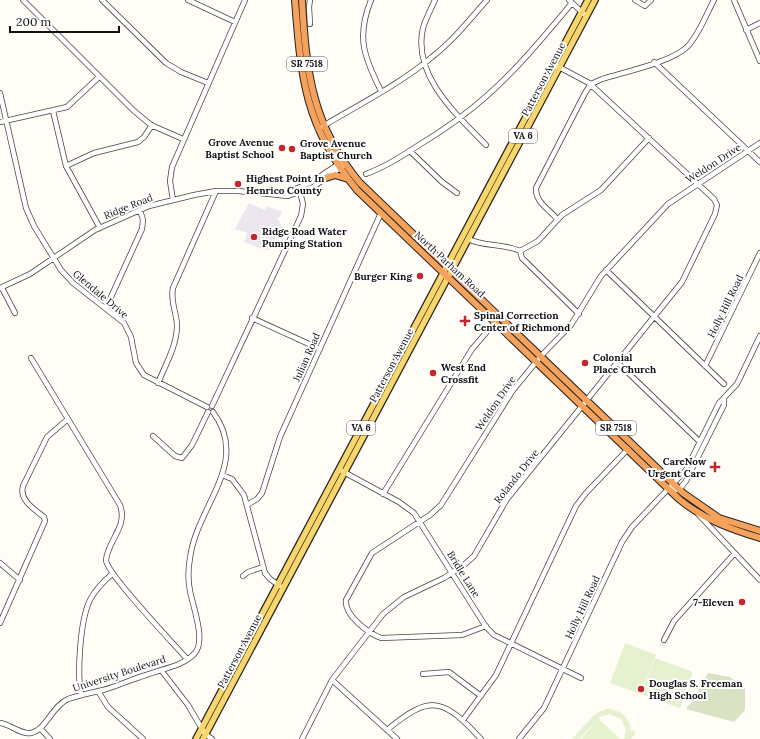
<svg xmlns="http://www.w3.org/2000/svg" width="760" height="739" viewBox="0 0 760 739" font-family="Lora,serif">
<rect width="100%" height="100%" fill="#fffdf5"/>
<path fill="#eee6ef" d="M249 203 265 210 267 206 282 212 279 218H277L284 229 282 234H280L274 245 268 250H264L244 242 247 233 235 229Z"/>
<path fill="#d9e3c4" d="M708 673 730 677 739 685 745 688V710L734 722 686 709 694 699Z"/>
<path fill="#e6f2cf" d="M625 643 656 655 640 694 610 683Z
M655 658 691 671 692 675 680 708 641 694Z
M606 709C620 709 630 717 631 731L633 730 636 733 631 739H624L626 729 621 719 609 714 600 717 579 739H572L595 714Z
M598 719H599L620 739H581Z"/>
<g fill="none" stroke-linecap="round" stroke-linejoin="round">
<defs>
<path id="minor" d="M23 0 133 110 151 125 183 139
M102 0 166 63 181 72 208 83
M188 0 235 22
M371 0C356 37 364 57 381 91
M435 0C431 9 426 18 423 28 412 76 457 115 486 145
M569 0 584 14
M635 0 645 6 651 0
M734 0 760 61
M310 24 309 7 310 0
M746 30 760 23
M654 62 760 162
M0 93 26 208 34 226 61 270 73 283 124 323 131 337 136 363 144 375 207 407
M53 111 66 166 100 228
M0 122 67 107 99 77
M318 129C356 106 399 85 432 57 453 41 469 20 487 0
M410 151 442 182 457 193
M66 166 94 153 138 142 144 137 152 125
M366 174C385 167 402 156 419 145 444 130 468 113 490 93 520 66 546 34 572 3
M280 195 310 183 340 163
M173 200 170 181 172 167 245 0
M557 219C549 209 535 202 536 188L585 93 591 84 602 79C624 72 673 62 688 46 699 34 706 15 714 0
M468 239C484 247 503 243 520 251L522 258 579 314
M520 251 538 241 562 215 601 190 649 138
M606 270 724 384
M0 288 30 274 95 230 149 206 194 195 216 191H238L288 196 313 187 343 166
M2 288 15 313
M106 308 142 229 143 220 140 210
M252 318 320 349
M31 358 120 505C128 527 108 540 106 560 106 573 174 644 187 659
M618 363 700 442
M705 366 760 253
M158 383C165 366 177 345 177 326 177 313 170 302 173 288L216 191
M212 406 301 216 303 204 299 188
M153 436 175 456 182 458 192 445 208 412
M342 471 399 502 414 513 486 627 494 635 581 678
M222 475 232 479 244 495 265 573 270 579 280 586
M669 489 679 490 686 481 724 405V399
M383 494 472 349 497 320
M247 505 257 499 262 493 280 437 381 213
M698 514 760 580
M0 563 20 580
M243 576 248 572 263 567
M0 623 45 521 44 517C34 509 19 500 23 486L47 437 68 419
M486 626 462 635 381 638C368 633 344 615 346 600L372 553 430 515 441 505 513 390 541 356 571 325 601 276 668 204 760 143
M664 640 674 621 734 554
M161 670 188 705 205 734 212 739
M423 674 449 672 481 696
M332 680 397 739
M98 691 108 707 143 739
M81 695C77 673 80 620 90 600 95 590 104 581 112 574
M463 720 496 675 576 506 586 493 628 449
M0 723C10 724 21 735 31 733 46 730 52 706 68 699 80 695 91 693 103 690 118 686 132 679 146 675 161 669 184 666 195 653 206 640 193 607 190 591 188 581 188 569 190 558 197 505 251 463 213 412
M40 728 50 739
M387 730C431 693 444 699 481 739
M302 739 332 680 383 614 404 597 444 578 464 565 474 556 507 499 682 282 715 214 717 205 714 199 589 83 557 66
M519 739 544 708 622 542 632 527 686 470 719 403 737 384 760 336"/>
<path id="major" d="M196 739 588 0
M203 739 595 0"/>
<path id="highway" d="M295 0C301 78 305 127 357 190L679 499C703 519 730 529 760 538
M302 0C306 72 312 126 360 183L683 493 719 518 760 531
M323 179 335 175 348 179"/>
</defs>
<use href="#minor" stroke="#444" stroke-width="6"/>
<use href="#major" stroke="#222" stroke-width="8"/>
<use href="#highway" stroke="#222" stroke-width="8"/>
<use href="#minor" stroke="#fff" stroke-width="4.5"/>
<use href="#major" stroke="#f9d66b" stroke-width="5.5"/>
<use href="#highway" stroke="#f5a25d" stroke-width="6"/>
</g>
<g fill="#c4262e" stroke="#fff" stroke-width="1.5">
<circle cx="282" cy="148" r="4"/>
<circle cx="292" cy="149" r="4"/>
<circle cx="238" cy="184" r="4"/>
<circle cx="254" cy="237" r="4"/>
<circle cx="420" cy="276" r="4"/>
<path d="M463 315h4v4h4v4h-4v4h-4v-4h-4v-4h4z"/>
<circle cx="585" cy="363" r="4"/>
<circle cx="433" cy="373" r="4"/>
<path d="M713 461h4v4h4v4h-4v4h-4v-4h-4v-4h4z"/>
<circle cx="742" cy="602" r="4"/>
<circle cx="641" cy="689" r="4"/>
</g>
<g text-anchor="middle" stroke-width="4" stroke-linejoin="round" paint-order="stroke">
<g fill="#fff" stroke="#585858" stroke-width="1">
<rect x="287" y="57" width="40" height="14" rx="3"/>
<rect x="509" y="129" width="28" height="14" rx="3"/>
<rect x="347" y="421" width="28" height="14" rx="3"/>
<rect x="596" y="421" width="40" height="14" rx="3"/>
</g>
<g font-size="9" font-weight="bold" fill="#111">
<text x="307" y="67">SR 7518</text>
<text x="523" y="139">VA 6</text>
<text x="361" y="431">VA 6</text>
<text x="616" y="431">SR 7518</text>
</g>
<g font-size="10" fill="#111" stroke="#fff">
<text transform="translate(543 79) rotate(-62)" y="4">Patterson Avenue</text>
<text transform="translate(713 163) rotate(-33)" y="4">Weldon Drive</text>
<text transform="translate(128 206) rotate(-22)" y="4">Ridge Road</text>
<text transform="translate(450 264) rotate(43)" y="4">North Parham Road</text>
<text transform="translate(101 294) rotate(40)" y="4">Glendale Drive</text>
<text transform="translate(725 306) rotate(-64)" y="4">Holly Hill Road</text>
<text transform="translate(306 357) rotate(-66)" y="4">Julian Road</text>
<text transform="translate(391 365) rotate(-62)" y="4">Patterson Avenue</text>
<text transform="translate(495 403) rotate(-56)" y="4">Weldon Drive</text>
<text transform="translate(516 476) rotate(-52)" y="4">Rolando Drive</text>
<text transform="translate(464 574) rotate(58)" y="4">Bridle Lane</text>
<text transform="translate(582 607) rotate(-65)" y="4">Holly Hill Road</text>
<text transform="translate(239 651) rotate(-62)" y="4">Patterson Avenue</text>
<text transform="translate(119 673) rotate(-18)" y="4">University Boulevard</text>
</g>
<g font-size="10" font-weight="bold" fill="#111" stroke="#fff" text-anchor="start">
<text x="274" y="146" text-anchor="end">Grove Avenue<tspan x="274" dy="12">Baptist School</tspan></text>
<text x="300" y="147">Grove Avenue<tspan x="300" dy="12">Baptist Church</tspan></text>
<text x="246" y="182">Highest Point In<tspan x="246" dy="12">Henrico County</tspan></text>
<text x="262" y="235">Ridge Road Water<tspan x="262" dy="12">Pumping Station</tspan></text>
<text x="412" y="280" text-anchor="end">Burger King</text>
<text x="474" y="319">Spinal Correction<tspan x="474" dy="12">Center of Richmond</tspan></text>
<text x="593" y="361">Colonial<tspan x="593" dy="12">Place Church</tspan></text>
<text x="441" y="371">West End<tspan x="441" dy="12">Crossfit</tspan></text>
<text x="706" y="465" text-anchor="end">CareNow<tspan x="706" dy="12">Urgent Care</tspan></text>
<text x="734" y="606" text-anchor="end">7-Eleven</text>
<text x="649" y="687">Douglas S. Freeman<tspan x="649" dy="12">High School</tspan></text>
</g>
</g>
<path d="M10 26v6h109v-6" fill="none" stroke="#111111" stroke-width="2"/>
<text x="16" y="26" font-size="12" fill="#111111" stroke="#ffffff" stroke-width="3" paint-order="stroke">200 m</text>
</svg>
